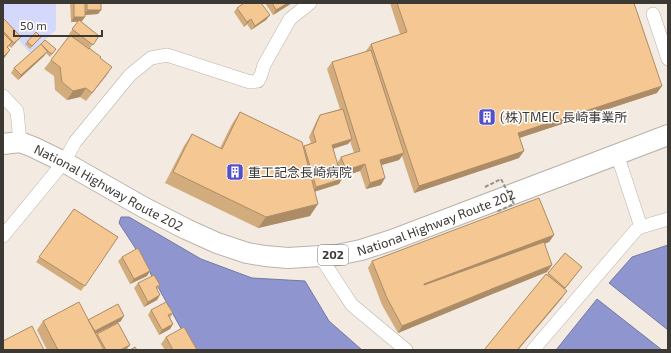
<svg xmlns="http://www.w3.org/2000/svg" width="671" height="353" viewBox="0 0 671 353" font-family="'Exo 2','Noto Sans JP',sans-serif">
<rect width="100%" height="100%" fill="#f3ebe1"/>
<path fill="#d4d9fc" d="M3 3H56V30L30 53 3 23Z"/>
<path fill="#8e95cf" stroke="#7579a1" d="M121 217H129L201 259 252 278 305 281 329 321 362 350H193L143 260 119 223Z
M668 245V330L609 283 632 257Z
M597 299 662 350H556Z"/>
<g fill="none" stroke-linecap="round" stroke-linejoin="round">
<defs>
<path id="minor" d="M653 14 668 59
M3 96 17 111 20 142
M617 154 641 227
M3 236 64 162 75 142 130 75 151 58 167 55 250 82 258 81 261 75 264 65 290 19 310 3
M320 256 340 287 352 305 406 350
M533 350 636 230 641 227 668 219"/>
<g id="highway">
<path id="s1" d="M3 144 20 142 33 147 64 162 143 207 186 229 217 243 247 253 265 256 288 258 337 255 361 250 392 240 668 135"/>
</g>
</defs>
<use href="#minor" stroke="#bbb3aa" stroke-width="14"/>
<use href="#highway" stroke="#bbb3aa" stroke-width="22"/>
<use href="#minor" stroke="#fff" stroke-width="13"/>
<use href="#highway" stroke="#fff" stroke-width="20"/>
<path stroke="#959089" stroke-width="2" stroke-dasharray="4 2" stroke-linecap="butt" d="M485 187 501 179 514 204 496 212"/>
</g>
<path fill="#d3ac7e" fill-rule="evenodd" d="M70 3H101V10L98 14 85 15 82 21H81L99 36 90 48 100 58 112 67 86 101 80 97 67 100 55 90 54 76 44 69 51 60 70 35 69 34 78 22H71Z
M265 3H292L273 15Z
M390 3H634L657 93 519 138V158L414 193 402 156 399 160 381 165V185L366 189 360 171 341 177 339 184 314 192 310 216 258 228 165 183 184 146 192 134 220 148 232 124 240 112 303 146H304L311 143 309 137 317 120 320 115 340 109 327 69 332 62 367 52 366 51 371 44 400 34ZM350 141 354 153 341 157 337 163 333 149 348 144Z
M237 8 270 15 266 20 251 30 247 24 244 27 234 12Z
M3 18 21 37 17 41 11 48 9 46 8 48 5 57 3 59Z
M41 37 30 49 25 44 27 42Z
M41 44 56 49 50 57 46 53 44 56 18 80 11 73 14 68Z
M74 209 118 237 81 291 36 262Z
M554 235 549 242 544 244 552 265 547 272 490 295 398 333 382 305 368 268 372 261Z
M565 253 582 267 565 289 562 298 518 350H484Z
M122 257 150 271 147 276 130 284 118 261Z
M138 283 160 285 157 289V300L144 307 134 288Z
M151 310 173 313 170 318 173 324 170 329 159 335 148 315Z
M88 320 121 321 96 334V335L97 334 126 350H47L37 330 43 321Z
M166 337 197 350H165L161 344Z"/>
<path fill="#ac8c67" d="M288 3H292L273 15 276 10Z
M87 10H101L98 14 84 15Z
M270 15 266 20 251 30 255 26Z
M74 17H85L82 21 71 22Z
M251 19 247 24 244 27 247 22Z
M21 37 17 41 11 48 14 43Z
M10 50 5 57 3 59V57Z
M48 51 44 56 18 80 21 75Z
M112 67 106 76 86 101 92 93Z
M662 86 657 93 513 140 518 133Z
M86 88 80 97 67 100 73 91Z
M352 139 348 144 328 150 332 145Z
M524 151 519 158 414 193 419 186Z
M404 153 399 160 375 167 380 160Z
M365 164 360 171 341 177 346 170Z
M385 178 381 185 366 189 370 183Z
M342 179 339 184 313 192 316 187Z
M318 204 310 216 258 228 266 217Z
M554 235 549 242 419 291 424 284Z
M552 265 547 272 490 295 398 333 402 326 494 288Z
M150 271 147 276 130 284 134 279Z
M567 291 562 298 518 350H517Z
M160 295 157 300 144 307 148 302Z
M124 316 121 321 91 336 95 331Z
M173 324 170 329 159 335 162 330Z
M130 345 126 350H120Z"/>
<path fill="#f5c893" stroke="#ac8c67" d="M74 3H85V17H74Z
M87 3H101V10H87Z
M244 3H261L270 15 255 26 251 19 247 22 237 8Z
M272 3H288L276 10Z
M397 3H634L662 86 518 133 524 151 419 186 371 44 407 32Z
M3 18 21 37 14 43 3 31Z
M79 20 99 36 93 45 72 29Z
M36 32 41 37 32 46 27 42Z
M3 33 12 42 7 47 10 50 3 57Z
M70 35 89 49V48L101 57 100 58 112 67 92 93 86 88 73 91 62 82 60 67 51 60Z
M45 40 56 49 52 54 46 50 41 44Z
M41 44 48 51 21 75 14 68Z
M371 50 404 153 380 160 385 178 370 183 365 164 346 170 341 157 360 151 332 62Z
M343 109 352 139 332 145 342 179 316 187 304 146 316 142 313 132 320 115Z
M240 112 302 142 318 204 266 217 173 172 192 134 222 149Z
M539 198 554 235 424 284V285L544 242 552 265 494 288 402 326 387 298 372 261Z
M74 209 118 237 85 286 39 257Z
M138 248 150 271 134 279 122 257Z
M565 253 582 267 565 288 548 273Z
M546 274 567 291 517 350H484Z
M154 275 160 285 156 287 160 295 148 302 138 283Z
M79 302 104 350H58L43 321Z
M166 302 173 313 168 315 173 324 162 330 151 310Z
M118 304 124 316 95 331 88 320Z
M118 323 130 345 120 350H106L97 334Z
M32 326 44 350H3V341Z
M184 327 197 350H173L166 337Z
M135 347 137 350H130Z"/>
<defs>
<symbol id="building-square" viewBox="-11 -11 22 22"><rect x="-9" y="-9" width="18" height="18" rx="4" fill="#5350c7" stroke="#fff"/><path d="M-4-6H4V6H1V3H-1V6H-4ZM-2.5-4.3h1.7v1.8h-1.7ZM.8-4.3h1.7v1.8H.8ZM-2.5-1h1.7V.8h-1.7ZM.8-1h1.7V.8H.8Z" fill="#fff"/></symbol>
</defs>
<g fill-rule="evenodd">
<use href="#building-square" x="477" y="107" width="20" height="20"/>
<use href="#building-square" x="225" y="162" width="20" height="20"/>
</g>
<g text-anchor="middle" stroke-width="3" stroke-linejoin="round" paint-order="stroke">
<rect fill="#fff" stroke="#767472" stroke-width="1" x="318" y="245" width="30" height="20" rx="3"/>
<g font-size="12" font-weight="bold" fill="#3c3935">
<text x="333" y="259">202</text>
</g>
<g font-size="13" fill="#3c3935" stroke="#fff" text-anchor="start">
<text x="500" y="122">(株)TMEIC 長崎事業所</text>
<text x="248" y="177">重工記念長崎病院</text>
</g>
<g font-size="13" fill="#3c3935" stroke="#fff">
<text dy="5" stroke="none"><textPath href="#s1" startOffset="117">National Highway Route 202</textPath></text>
<text dy="5" stroke="none"><textPath href="#s1" startOffset="465">National Highway Route 202</textPath></text>
</g>
</g>
<rect width="671" height="353" fill="none" stroke="#3c3935" stroke-width="8"/>
<path d="M14 30v6h88v-6" fill="none" stroke="#3c3935" stroke-width="2"/>
<text x="20" y="30" font-size="12" fill="#3c3935" stroke="#ffffff" stroke-width="3" paint-order="stroke">50 m</text>
</svg>
